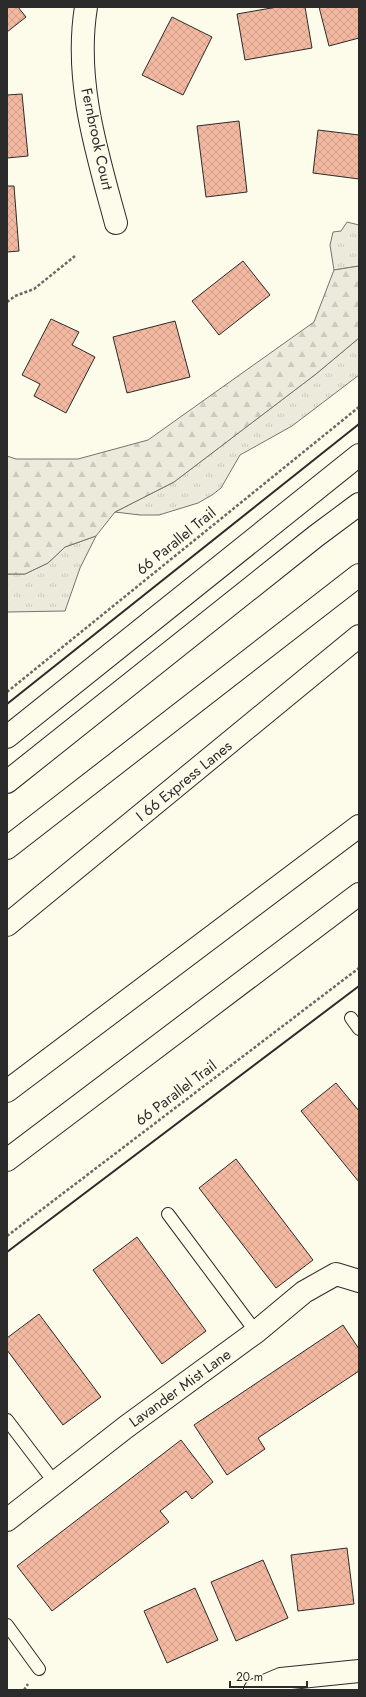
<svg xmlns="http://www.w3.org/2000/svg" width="366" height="1697" viewBox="0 0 366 1697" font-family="Jost,sans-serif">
<defs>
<pattern id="grass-tufts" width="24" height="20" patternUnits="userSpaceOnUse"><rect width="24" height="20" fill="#ecebdb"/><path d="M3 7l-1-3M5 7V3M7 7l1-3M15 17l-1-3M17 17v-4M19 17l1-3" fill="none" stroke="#cbcabc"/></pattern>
<pattern id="forest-firs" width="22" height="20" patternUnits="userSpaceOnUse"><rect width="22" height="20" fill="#ecebdb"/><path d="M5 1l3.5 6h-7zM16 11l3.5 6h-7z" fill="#cbcabc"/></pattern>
<pattern id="building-cross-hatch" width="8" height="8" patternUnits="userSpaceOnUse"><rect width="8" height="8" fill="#f2b8a0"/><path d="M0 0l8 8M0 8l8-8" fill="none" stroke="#d09e8a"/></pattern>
</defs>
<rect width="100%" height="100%" fill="#fdfbea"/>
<path fill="url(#grass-tufts)" stroke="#74746e" d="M347 222 359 225V266L334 270 330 245 333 232 341 231Z
M359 338V375L292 426 240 455 221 488 212 495 198 503 159 515H140L115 512 174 482 316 374Z
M96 536 80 568 65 611 7 612V574H25L48 563 65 547Z"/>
<path fill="url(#forest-firs)" stroke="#74746e" d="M359 266V338L316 374 174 482 115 512 96 536 65 547 48 563 25 574H7V456L16 459H78L148 440 314 322 334 270Z"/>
<path fill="url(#building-cross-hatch)" stroke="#2b2b2b" d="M7 7H18L26 17 7 32Z
M277 7H305L312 48 245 60 237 14Z
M319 7H359V38L329 46Z
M172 17 212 37 183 95 142 75Z
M22 94 28 156 7 158V95Z
M239 121 247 192 206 197 197 126Z
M318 130 359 135V179L313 173Z
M7 186H14L19 251 7 252Z
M243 261 270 295 219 335 192 301Z
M51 319 79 332 72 345 95 357 66 413 34 396 40 384 22 375Z
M175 321 190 377 127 393 113 337Z
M336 1083 359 1111V1182L301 1111Z
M236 1159 313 1260 276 1288 199 1188Z
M137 1237 206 1331 162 1364 93 1270Z
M39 1314 101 1397 63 1425 7 1350V1338Z
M343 1325 359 1349V1371L258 1438 265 1449 227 1475 194 1425Z
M181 1440 213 1482 192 1499 186 1491 160 1511 169 1522 52 1611 17 1566Z
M347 1548 354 1604 298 1611 291 1555Z
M263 1560 288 1618 236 1641 211 1582Z
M195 1588 218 1640 167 1663 144 1611Z"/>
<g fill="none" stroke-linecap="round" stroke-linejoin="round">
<defs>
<path id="service" d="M351 1018 359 1029
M168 1214 256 1332
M7 1420 55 1483
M7 1625 39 1669"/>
<path id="minor" d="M86 7C74 81 97 153 116 223
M7 1520 126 1427 256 1332 304 1292 336 1274 359 1281
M255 1690 281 1679 359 1671"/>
<path id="motorway" d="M7 737 359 455
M7 782 316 536 359 504
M7 848 359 575
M7 925 359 636
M7 1091 359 826
M7 1160 359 894"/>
</defs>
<use href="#service" stroke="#2b2b2b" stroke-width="14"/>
<use href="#minor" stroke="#2b2b2b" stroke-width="24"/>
<use href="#motorway" stroke="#2b2b2b" stroke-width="24"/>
<path stroke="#6a6964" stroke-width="2.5" stroke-dasharray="3 2" stroke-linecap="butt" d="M7 302 15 296 34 289 75 256
M7 692 359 407
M7 1236 359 968
M24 1690 28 1684"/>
<use href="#service" stroke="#fdfbea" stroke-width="12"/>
<use href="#minor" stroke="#fdfbea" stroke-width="22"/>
<use href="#motorway" stroke="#fdfbea" stroke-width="22"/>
<path stroke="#2b2b2b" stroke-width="2" d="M7 704 359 424
M7 1252 359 986"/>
</g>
<g text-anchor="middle" stroke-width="3" stroke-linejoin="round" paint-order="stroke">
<g font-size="15" fill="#2b2b2b" stroke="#fdfbea">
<text transform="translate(97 139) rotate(78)" y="5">Fernbrook Court</text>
<text transform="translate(176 541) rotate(-39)" y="5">66 Parallel Trail</text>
<text transform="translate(184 781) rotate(-39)" y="5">I 66 Express Lanes</text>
<text transform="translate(176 1093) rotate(-37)" y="5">66 Parallel Trail</text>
<text transform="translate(180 1388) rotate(-36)" y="5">Lavander Mist Lane</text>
</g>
</g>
<rect width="366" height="1697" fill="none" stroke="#2b2b2b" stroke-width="16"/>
<path d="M230 1681v6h77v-6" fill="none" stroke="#2b2b2b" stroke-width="2"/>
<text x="236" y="1681" font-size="12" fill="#2b2b2b" stroke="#fdfbea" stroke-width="3" paint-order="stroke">20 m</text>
</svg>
